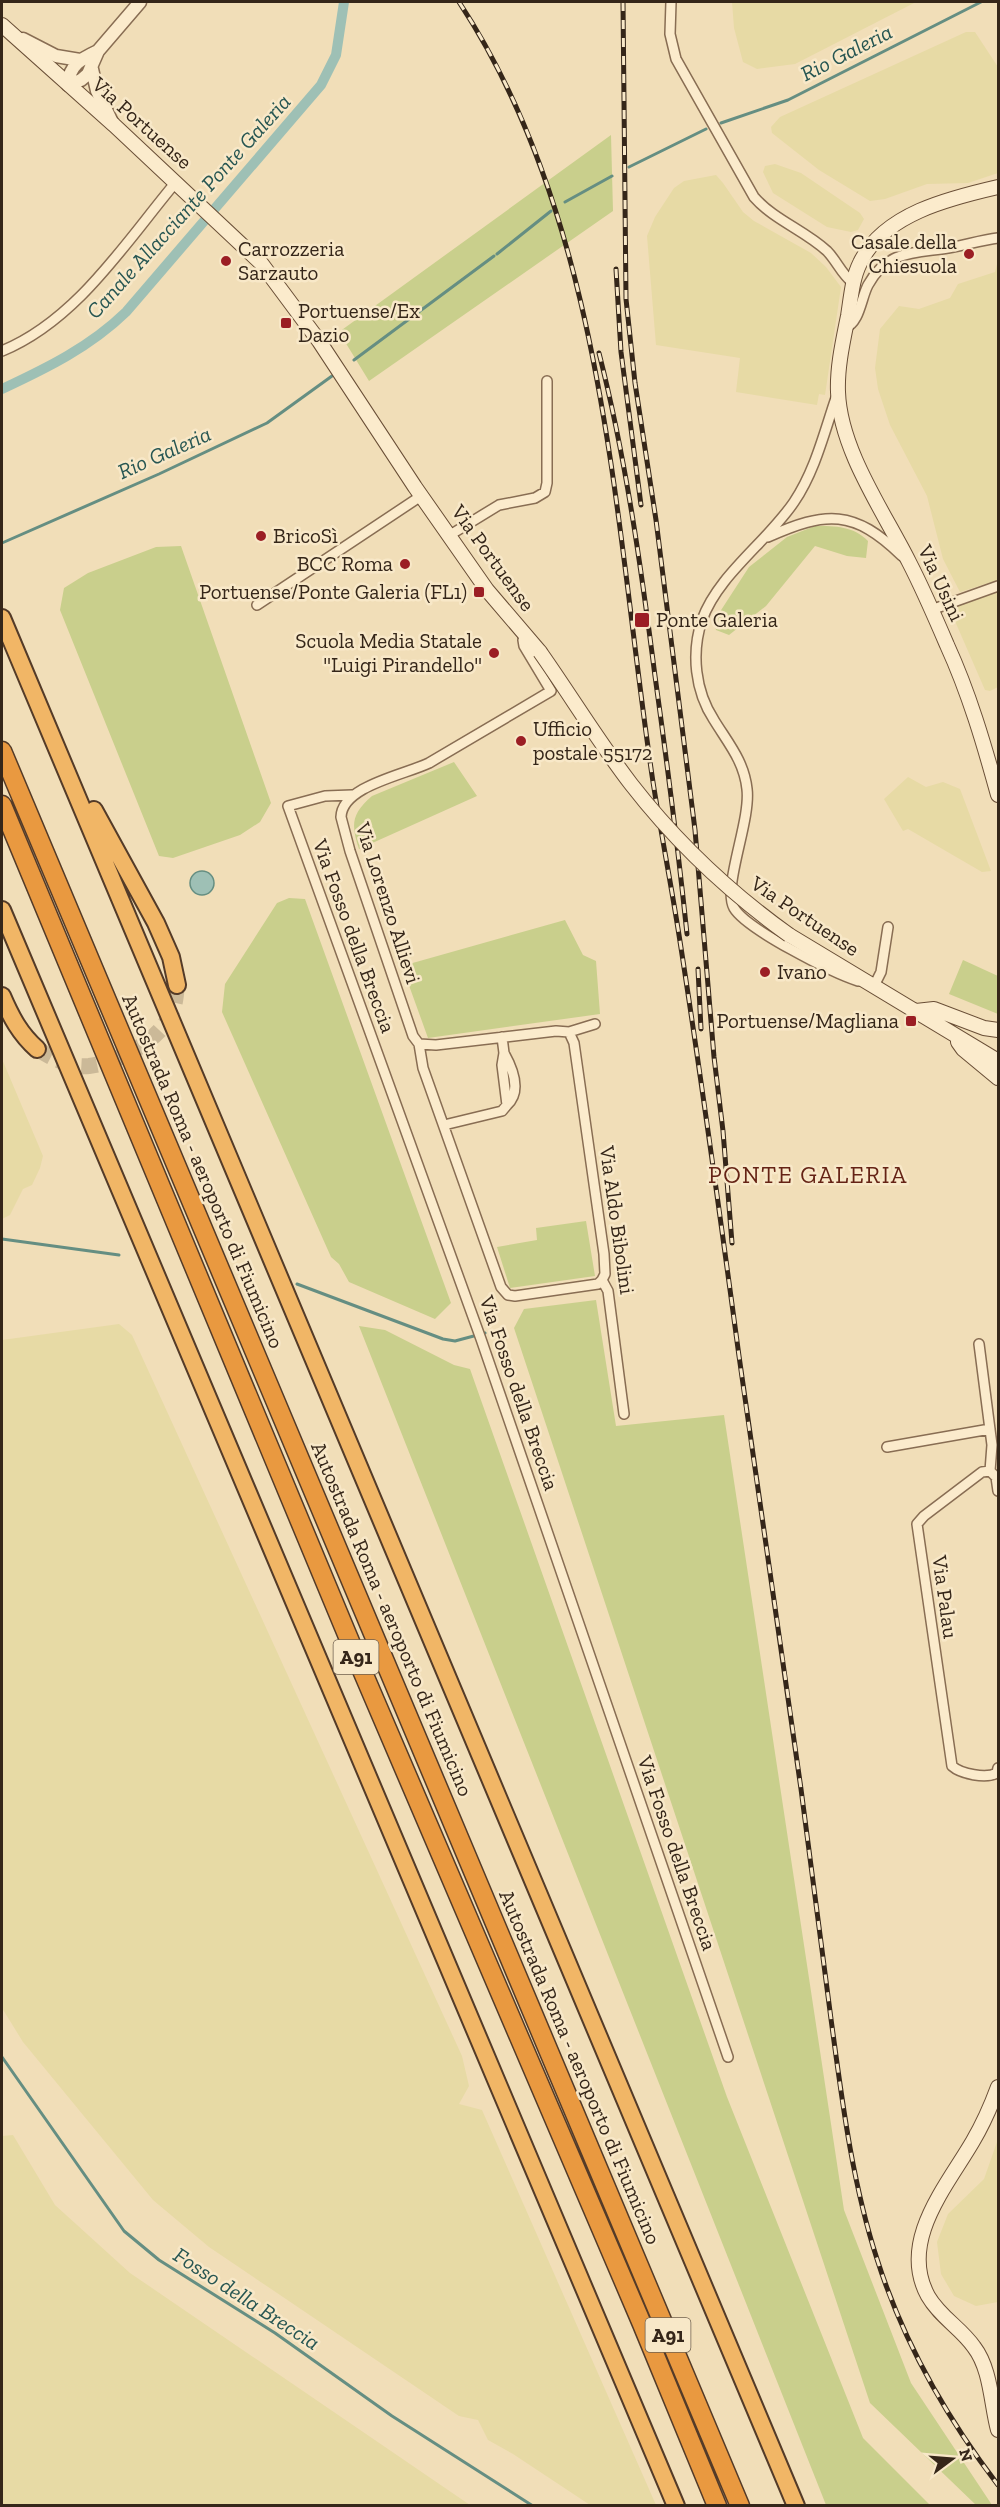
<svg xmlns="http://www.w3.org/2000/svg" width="1000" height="2507" viewBox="0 0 1000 2507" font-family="'Zilla Slab',serif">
<rect width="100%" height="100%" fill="#f1deb8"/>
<path fill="#e7daa5" d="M732 2H916L795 64 757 69 743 62 734 28Z
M966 32H975L998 67V173L968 183 927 184 885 199 870 201 819 170 772 133 771 127 780 117Z
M775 164 801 173 860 213 864 219 858 230 851 232 827 227 773 193 763 172 765 166Z
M716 175 723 183 743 212 754 221 811 253 826 267 841 287 825 395 819 394 817 405 736 392 740 358 656 345 647 236 655 217 674 188 684 181Z
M997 264 998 580 960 592 943 559 927 496 890 425 878 389 875 368 880 329 899 306 919 309 950 298 958 284 995 272Z
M998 591V687L990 691 985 690 951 612 953 606Z
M908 777 926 787 943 782 960 789 991 871 982 872 908 829 903 831 884 799Z
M2 1059 43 1156 40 1168 32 1185 23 1189 10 1215 2 1219Z
M119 1324 132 1335 462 2056 469 2086 459 2104 482 2110 656 2505H590L513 2454 488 2440 478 2420 459 2416 209 2247 153 2200 23 2042 2 2008V1340Z
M13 2135 55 2205 130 2273 470 2505H2V2136Z
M998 2139V2302L976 2306 954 2296 941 2274 937 2242 948 2214 984 2179Z"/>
<path fill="#c9cf8c" d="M611 135 613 211 369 381 339 332Z
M815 526C836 526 853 526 868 541L866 558 847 556 815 546 766 606 729 635 716 630 714 621 749 567 787 537Z
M181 546 271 803 260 822 240 835 173 858 159 856 60 610 64 588 88 573 156 547Z
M454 762 477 796 359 849C351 825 351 814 372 796Z
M289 898 305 899 451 1303 435 1319 349 1282 339 1264 331 1257 222 1012 225 984 277 903Z
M565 920 583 955 596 961 600 1014 428 1038 402 966Z
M963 960 998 976V1014L949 994Z
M586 1221 595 1276 510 1288 497 1247 537 1240 536 1228Z
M596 1300 616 1426 724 1415 844 2210 911 2383 992 2505H976L870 2403 514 1328 524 1309Z
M359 1326 385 1330 454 1365 470 1369 727 2097 863 2438 930 2505H826Z"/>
<path fill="#9ec0b5" stroke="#658e82" stroke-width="1.5" d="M190 883a12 12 0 1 1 24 0a12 12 0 1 1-24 0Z"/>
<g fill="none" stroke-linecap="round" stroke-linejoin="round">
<path stroke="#658e82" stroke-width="3" d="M721 123 788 100 981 2
M629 167 706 129
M565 202 612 176
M497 254 551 211
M354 360 494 256
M2 543 159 474 267 423 332 376
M2 1239 119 1255
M297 1284 443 1339 455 1341 485 1333
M2 2057 124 2231 159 2260 275 2333 392 2416 533 2506"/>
<path stroke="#9ec0b5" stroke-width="10" d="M2 389C47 368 90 347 126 312L321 85 336 55 344 2"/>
<path stroke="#cbb998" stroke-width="16" stroke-dasharray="16 8" stroke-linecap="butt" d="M37 1049C52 1058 70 1068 89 1066 120 1062 164 1039 173 1008 176 1001 176 992 177 985"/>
<defs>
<path id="minor" d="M671 2 670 34 676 59 754 197C774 220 804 230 827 251 837 261 841 274 854 284
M845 328C860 322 861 298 868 285 887 250 915 253 948 248 965 245 982 240 998 238
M2 351C77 320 125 243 176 182
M836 398C824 433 815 471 794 502 767 542 718 575 702 620 691 653 695 691 714 720 728 743 744 761 747 789 751 821 722 887 734 908 746 929 833 973 858 981
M450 535 499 505 535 498 545 492 547 483V381
M768 537C826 511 854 509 902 556
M257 605 421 496
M931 610 998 586
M525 636 523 640 524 646 551 691 429 763C404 775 342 786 341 817L350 851 413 1036 419 1044 423 1068 501 1287 508 1295 515 1296 598 1284 602 1280
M352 795 325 796 288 806 481 1339 728 2057
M871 985 874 986 881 972 888 927
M569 1032 574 1043 604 1254 605 1274 602 1280 608 1291 624 1414
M502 1037 504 1053 502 1065 507 1105C522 1091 513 1069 504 1053
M419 1044 436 1045 556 1031 569 1032 595 1024
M444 1125 502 1111 507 1105
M979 1344 992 1445 990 1471
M887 1447 990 1429
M990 1471 982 1472 924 1516 917 1524 952 1766C961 1774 986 1779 997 1773L998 1768
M990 1471 996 1477 998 1491"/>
<path id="tertiary" d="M23 39 56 56 80 60
M98 51C81 59 69 65 68 85L81 80 88 74 98 51 140 2
M92 69 97 91 112 122"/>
<path id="secondary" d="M2 25 114 125 261 263 319 341 415 487 487 590 540 652
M998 187C950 198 883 214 860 263 852 279 851 298 848 316 843 341 837 367 838 392 840 450 884 512 909 562 923 589 935 617 947 645 969 693 984 744 998 795
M789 935 998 1061
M916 1011 934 1009 984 1028 998 1030
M958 1042 963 1049 998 1078
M998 2087C991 2106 983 2124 973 2141 947 2186 898 2241 928 2296 940 2317 961 2328 974 2347 991 2369 991 2404 998 2430"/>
<path id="trunk" d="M2 618 796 2506
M94 810 156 923 171 957 177 985
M2 910 676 2506
M2 996C11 1017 20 1034 37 1049"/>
<path id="motorway" d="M2 751 740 2506
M2 805 361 1668 642 2324 717 2506"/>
</defs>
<use href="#minor" stroke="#886d53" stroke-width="12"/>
<use href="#tertiary" stroke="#886d53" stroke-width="15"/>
<use href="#secondary" stroke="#694e36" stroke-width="16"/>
<use href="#trunk" stroke="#543b28" stroke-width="20"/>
<use href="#motorway" stroke="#543b28" stroke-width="21"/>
<use href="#minor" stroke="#fbebcc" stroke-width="9"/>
<use href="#tertiary" stroke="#fbebcc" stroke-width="12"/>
<use href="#secondary" stroke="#fbebcc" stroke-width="14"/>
<use href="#trunk" stroke="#f1b666" stroke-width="16"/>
<use href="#motorway" stroke="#e99940" stroke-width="18"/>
<defs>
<path id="rail" d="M459 2C607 227 614 523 653 782 661 833 671 884 679 935 701 1075 720 1215 739 1356 759 1500 781 1644 801 1789 811 1866 821 1942 831 2019 842 2100 852 2182 877 2259 903 2341 946 2417 998 2485
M623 2 626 299 635 383 656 520 695 830 714 1057 723 1131 732 1243
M616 269 621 352 641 505
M599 353C626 459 641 567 655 676 667 762 678 848 687 934
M698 969 701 1029"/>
</defs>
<use href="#rail" stroke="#352619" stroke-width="5"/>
<use href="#rail" stroke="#f8e8c8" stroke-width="3" stroke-dasharray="9" stroke-linecap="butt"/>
<defs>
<path id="secondary-bridge" d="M540 652C571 696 598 741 631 784 676 842 729 892 789 935"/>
</defs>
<use href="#secondary-bridge" stroke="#694e36" stroke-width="16" stroke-linecap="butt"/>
<use href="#secondary-bridge" stroke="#fbebcc" stroke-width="14"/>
</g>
<g fill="#9b1e24" stroke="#f8e8c8" stroke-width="2">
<circle cx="969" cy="254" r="6"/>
<circle cx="226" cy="261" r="6"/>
<rect x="280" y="317" width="12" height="12" rx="3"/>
<circle cx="261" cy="536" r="6"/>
<circle cx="405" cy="564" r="6"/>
<rect x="473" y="586" width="12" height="12" rx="3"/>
<rect x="634" y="612" width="16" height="16" rx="3"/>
<circle cx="494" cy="653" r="6"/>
<circle cx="521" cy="741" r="6"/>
<circle cx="765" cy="972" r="6"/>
<rect x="905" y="1015" width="12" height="12" rx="3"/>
</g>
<g text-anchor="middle" stroke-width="5" stroke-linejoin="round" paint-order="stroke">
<g fill="#f8e8c8" stroke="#70604e" stroke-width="1.5">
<rect x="333.5" y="1640" width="45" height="34" rx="4.5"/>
<rect x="645.5" y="2318" width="45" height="34" rx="4.5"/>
</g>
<g font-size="20" font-weight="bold" fill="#352619">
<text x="356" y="1664">A91</text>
<text x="668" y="2342">A91</text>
</g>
<g font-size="21" fill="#352619" stroke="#f8e8c8">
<text transform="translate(142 123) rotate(42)" y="7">Via Portuense</text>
<text transform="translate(493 558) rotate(54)" y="7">Via Portuense</text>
<text transform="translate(941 583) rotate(65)" y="7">Via Usini</text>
<text transform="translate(388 903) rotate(72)" y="7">Via Lorenzo Allievi</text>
<text transform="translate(805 916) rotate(34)" y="7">Via Portuense</text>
<text transform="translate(354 936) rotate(70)" y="7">Via Fosso della Breccia</text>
<text transform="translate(203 1171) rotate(67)" y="7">Autostrada Roma - aeroporto di Fiumicino</text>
<text transform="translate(617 1220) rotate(82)" y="7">Via Aldo Bibolini</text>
<text transform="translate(519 1393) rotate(71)" y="7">Via Fosso della Breccia</text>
<text transform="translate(945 1597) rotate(82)" y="7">Via Palau</text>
<text transform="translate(392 1619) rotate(67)" y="7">Autostrada Roma - aeroporto di Fiumicino</text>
<text transform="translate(677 1853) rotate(71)" y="7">Via Fosso della Breccia</text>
<text transform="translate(580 2067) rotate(67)" y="7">Autostrada Roma - aeroporto di Fiumicino</text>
</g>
<g font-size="21" fill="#352619" stroke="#f8e8c8" text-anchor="start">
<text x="957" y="249" text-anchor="end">Casale della<tspan x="957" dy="24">Chiesuola</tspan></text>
<text x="238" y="256">Carrozzeria<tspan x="238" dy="24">Sarzauto</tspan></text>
<text x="298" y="318">Portuense/Ex<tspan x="298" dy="24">Dazio</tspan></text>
<text x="273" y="543">BricoSì</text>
<text x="393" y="571" text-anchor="end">BCC Roma</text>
<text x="467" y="599" text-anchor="end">Portuense/Ponte Galeria (FL1)</text>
<text x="656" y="627">Ponte Galeria</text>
<text x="482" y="648" text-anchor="end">Scuola Media Statale<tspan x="482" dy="24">"Luigi Pirandello"</tspan></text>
<text x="533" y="736">Ufficio<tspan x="533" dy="24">postale 55172</tspan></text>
<text x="777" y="979">Ivano</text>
<text x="899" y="1028" text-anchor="end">Portuense/Magliana</text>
</g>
<g font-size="22" font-style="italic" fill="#275652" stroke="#f8e8c8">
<text transform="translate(846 52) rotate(-27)" y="8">Rio Galeria</text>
<text transform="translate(188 206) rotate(-48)" y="8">Canale Allacciante Ponte Galeria</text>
<text transform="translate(164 452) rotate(-24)" y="8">Rio Galeria</text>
<text transform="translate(247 2298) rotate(33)" y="8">Fosso della Breccia</text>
</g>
<g font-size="24" letter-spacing="1.5" fill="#652315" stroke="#f8e8c8">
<text x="808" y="1183">PONTE GALERIA</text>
</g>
</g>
<rect width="1000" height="2507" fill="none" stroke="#352619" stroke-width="6"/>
<g transform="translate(952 2459) rotate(74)" stroke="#f8e8c8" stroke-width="4.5" paint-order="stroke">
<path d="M0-4.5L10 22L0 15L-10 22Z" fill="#352619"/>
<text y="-9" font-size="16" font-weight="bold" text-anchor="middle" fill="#352619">N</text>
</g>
</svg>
